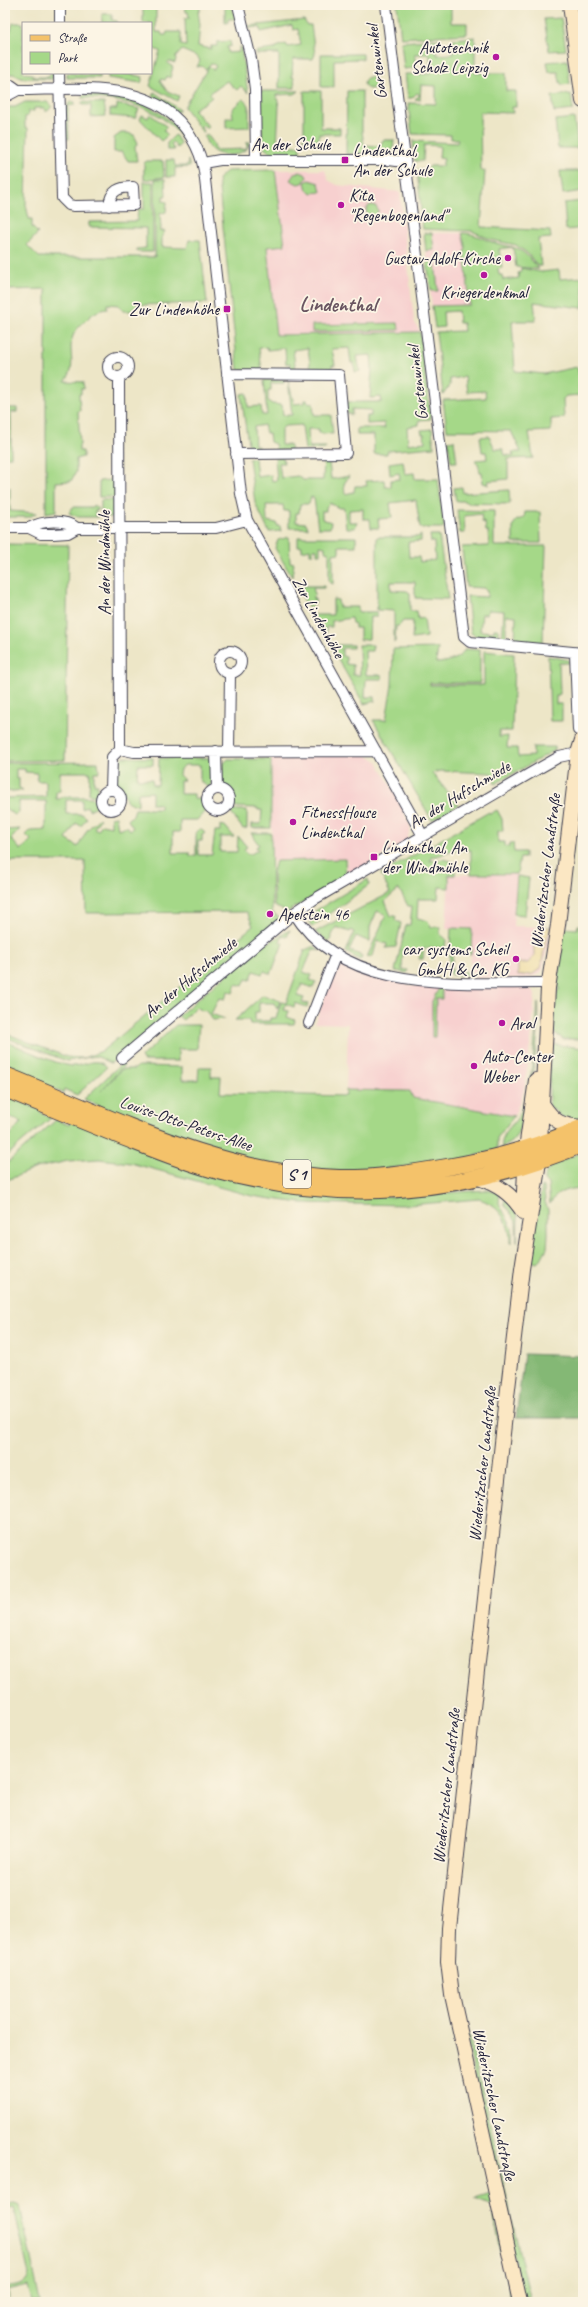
<svg xmlns="http://www.w3.org/2000/svg" width="588" height="2307" viewBox="0 0 588 2307" font-family="Caveat,sans-serif">
<rect width="100%" height="100%" fill="#fcf5e5"/>
<filter id="ink" filterUnits="userSpaceOnUse"><feTurbulence type="fractalNoise" baseFrequency=".025" numOctaves="2"/><feDisplacementMap in="SourceGraphic" scale="8" xChannelSelector="R" yChannelSelector="G"/><feConvolveMatrix kernelMatrix="1 2 1 2 8 2 1 2 1" color-interpolation-filters="sRGB"/></filter>
<filter id="wash" filterUnits="userSpaceOnUse"><feTurbulence type="fractalNoise" baseFrequency=".012" numOctaves="4" result="noise"/><feDisplacementMap in="SourceGraphic" scale="16" xChannelSelector="R" yChannelSelector="G"/><feGaussianBlur stdDeviation="0.9" result="paint"/><feColorMatrix in="noise" values="0 0 0 0 0 0 0 0 0 0 0 0 0 0 0 0 0 1.4 0 .05"/><feComposite in="paint" operator="in"/></filter>
<g filter="url(#wash)">
<rect width="100%" height="100%" fill="#ede6c7"/>
<path fill="#f7d0cf" d="M275 170H325L328 180 337 185 400 192 414 321 420 332 276 335 267 247 285 245Z
M424 233H462L466 250 464 252 470 305 432 306Z
M272 755H365L376 760 398 798 411 828 407 839 403 843 350 875 347 871V859L272 861Z
M517 874 513 926 553 927 548 944 543 969 540 974 527 978H470L472 929 446 928 449 875Z
M343 966 386 980 416 986H521L531 989 535 994 532 1034 524 1091 514 1116 413 1098 410 1091 346 1090 348 1024 315 1023 334 971Z"/>
<path fill="#a5d888" stroke="#647d62" d="M5 5 6 30H11L13 23H23V73L32 74 34 77H49L50 73H54L52 79 24 78 13 74H5Z
M143 5H156V32H161L162 35H166L167 32H181V45L186 46 185 18H189L188 12H186L185 5H200V11H198L200 25 198 46 211 49V46H217V42L230 41 231 46 227 47 228 53 239 52V47H241L248 93 241 86 237 90 227 81 212 91 210 95 212 97C205 104 200 104 194 110L209 127 207 129 203 125 200 127 204 131 203 133 184 107 209 66 213 70 216 66 211 63 206 69 201 66 197 67 200 61 198 57 182 50 175 58 176 59 175 63 169 61 167 63 173 67 170 78 167 76 165 80 161 79 160 81 167 91 179 96 177 101 150 86 160 51 151 48V23H143Z
M225 5H231L233 12 237 14 238 19H228V23H225Z
M397 5H451V23H467V34L401 38Z
M102 14H112V20L117 21V23H102Z
M561 18 566 50 549 51 544 19Z
M304 20 307 25H311L315 54 313 59H293L292 77H294L295 88H279V54H256L257 51 275 49 276 47 286 44 288 47 301 45 298 29 293 30 292 25 261 32 260 27 249 28V26Z
M475 37V73H506V91H516V107H512L513 113 480 112 481 171H485L481 227 550 231 551 238 538 239 541 266H538L527 253 516 245 492 240 472 231 423 229 417 170H427L430 166H442L444 159 439 158 440 146 424 145 423 161H415L413 141 457 143 458 139H451V135L412 134 408 103 436 104V86L421 85 420 100 415 99 420 95 417 93 412 98H408L405 74H430V54H415V68L404 69 401 42 441 39V42L436 43 437 55 453 54V39Z
M321 54H363V59L334 60V87H321Z
M567 60 570 84 562 85 560 82 558 72H549L547 62Z
M67 73 89 75 100 74V78H67Z
M108 73C121 73 131 74 143 77L141 83 108 78Z
M364 83a6 6 0 1 1 12 0a6 6 0 1 1-12 0Z
M260 91H299L295 94 276 95 279 105 277 146H300V154H272L263 147Z
M304 91H321V128H340V134H319V140H304Z
M347 91H362V131L364 145 380 146 383 140H394L393 150 389 152 346 154Z
M154 92 180 110 177 112 153 96Z
M571 94 573 110 554 112 552 96Z
M84 95C130 96 157 101 186 139H183C157 104 122 99 81 98Z
M243 99 249 105V127L226 128V118H233L232 109Z
M25 102H47L52 106 48 111H45V108H34V111H28V116L25 117V127L28 128 26 205 29 219H32V227L38 233 27 245 39 257H155V179H165L166 196H163V201L167 202 166 212 160 214 161 229 159 231H165L162 236V247L187 248 189 240H200L207 303 137 305 131 311H123L119 305 107 304V309C97 310 92 314 85 321 81 325 75 330 73 336 67 351 78 367 65 381L83 382 84 389H81V394H79L80 411H78L80 445H79V451H83V457L76 459V472L71 481 56 482V511L46 513V289L5 290V107H15Z
M70 102H75V105L68 106 69 139H66V115L64 110Z
M82 102 104 103 106 116 91 117V105H82Z
M117 104 139 109 135 118 110 116V109H117Z
M150 114 167 127 163 130 168 135 161 141 140 119 142 115 148 118Z
M574 118 578 148H558L555 120Z
M128 133 134 135 138 143 135 147 137 161H128L122 152H114V138L121 133Z
M207 134 214 144 215 150 247 149V142H250C247 156 223 159 212 150 208 147 206 141 204 136Z
M175 135 181 144 177 148 173 142 171 144 174 150H167V143Z
M166 160H174L175 166H187L188 160 190 167 175 168V177H166Z
M147 161H163L164 177 144 180V163Z
M275 170 285 245 267 247 276 335 420 332 431 419 419 420V425L407 427 408 444 425 442 424 434H422L421 430 432 429 434 447 387 451V454H374V435H357V428H385L384 423 367 424V416H371V410L352 409V415L347 413 346 402H382L381 397 370 398 372 367 371 355 357 356 360 371 355 372 354 363H351L349 348 332 349 335 365H332V371H311L308 348 293 350 296 372H291L290 363 286 364 285 348 268 350 267 347 259 348 262 371 238 370 218 179 227 171Z
M560 171H582L583 191 563 194Z
M300 172 305 174 307 177 303 183 298 184 290 180 295 173Z
M309 180 319 183 321 192 312 193 307 190 305 182Z
M144 182H153V252H137V249L146 248V228L89 227V222L137 221 138 209H144Z
M583 201V228L566 230 564 203Z
M366 211a6 6 0 1 1 12 0a6 6 0 1 1-12 0Z
M424 233H432L434 250 426 251Z
M462 233C473 233 481 238 492 242 520 250 519 245 539 269L516 267 513 247 499 249 502 268 498 269 499 275H502L503 280 519 278 518 273 521 272V268L541 272 559 270 560 279 583 277V308L534 302 536 321H512L515 371 544 374 577 367 582 384 579 385 580 391H582V395L566 396 563 399 564 418 551 419V431L529 432 533 458 508 459V479L488 481 489 485 483 483 482 472H480L478 463H476L475 460 487 459 486 452H482L480 437 489 436 495 449H503L505 455 514 456 512 452H521L511 431 447 430 443 400 486 398 485 391 467 392 465 377 450 379V385L443 395 436 332 464 331 463 323H459L458 311 443 312 444 327 435 328 432 306 470 305 464 251 466 250Z
M435 261 438 291H431L427 262Z
M398 323 399 330 312 332V325Z
M264 380H284V383H271V390H268V401L272 404 282 405 283 415H292L288 380 294 404 304 403V400H307V402L313 403 314 415H331L333 434 319 433V429H308L309 447H326L325 449 305 450 302 425 285 426 281 429V445H289L291 450H276L275 444 270 442 269 433H266L264 425 254 427 255 446H258V450L249 451 241 394 247 393 248 407 261 406 262 415H267Z
M5 408H17V412H11V457H5Z
M454 440 457 462H451L448 441Z
M249 458H255L257 477 271 475 272 481 277 480 275 458H283L284 463H279L281 478 298 476 303 480H323L324 459H336L337 462 329 463 331 478 333 479 349 476 344 484 345 494 354 492 355 486H367L366 481 384 480 385 487H391V480L400 479 399 473 390 475 389 463 403 461 405 474 414 473 415 479H438L444 526 443 528H420L416 500 390 503 392 518 378 519 379 528H371L370 519H363V509L349 510V522H357L355 528H346L344 508H339L330 503 326 507V511H322V519L331 522 330 528H318L314 498 311 497 309 504H300L299 513H296V522L306 523 308 528H289V511H284L283 505H266L267 521 277 523V526H280L281 531 269 532 255 503Z
M111 474 116 476V497H99V481L110 480Z
M10 487V511L37 513 29 517H5V495Z
M462 487 463 493 509 490 510 504 468 503 464 501H456L454 488Z
M101 500H116L114 517H101Z
M93 505 99 509 95 511V516L99 517H78L69 513 73 507H93Z
M457 510 494 511V546H546L543 642 515 640 516 616 506 615V639H502L504 611 488 610 487 614H482L480 631 494 632V629H498V638L476 636 471 633 467 596 487 597V590L483 588 466 587 462 547 489 546 488 531H486L485 523 482 522 481 514 464 516 465 533H460Z
M525 512H540L541 543H513V525L517 520 524 518Z
M421 535V541L408 542 409 557H419L420 562 435 560 434 542H431L430 535H439L448 599 415 598V582H391V590L407 591 410 593V611H417L418 619 424 618 426 635V637L412 639 413 621H403L399 626H396L395 642 394 643V611L377 610V537H418Z
M289 537 290 562 294 563 292 577 275 548 278 540Z
M298 537H356V546H339V553L333 554V584L329 582V552L325 551V547L320 546V554H317V549H313V554H310V549L302 551V546H298Z
M5 544 68 545 65 760 5 761Z
M296 586H324V588H313L315 595 313 596V599H315V604L309 608Z
M333 599 338 600 339 607H358V612H377V617H370L369 639 360 640V628H355V624L352 623 351 618 332 621V627H326V639L313 615H333Z
M335 645H353V648H342V656L346 657V664L353 665V675H360L359 645H373L372 651H365L366 675H382V679H366L365 697H375V701L364 704 331 647Z
M438 648 436 663C445 663 461 659 465 649L480 650V683H430V685H484V651L514 654 512 731H499V737L508 736 507 748H517L518 757 533 756V747H555V750L495 784 491 773 440 771 432 773 458 805 432 820 373 720H386L392 685 393 649Z
M548 656 569 660V663H559L560 694 556 696V704H562V721H550Z
M123 757 153 758V765H138L137 779H152L153 785H158L159 758H210C215 766 214 780 209 788L200 781V765H185L180 769 179 775 184 780 180 781V794H194V798L202 799 205 811 197 820H180V832H173V853H190V856H196V833L200 828 205 833 202 835V841H198V855H212L215 831H220V825L225 826 234 837H220V852H237L238 836 247 847 244 849 247 854H251L258 850 256 847 259 845 251 833H271L272 912 281 919 111 1063 96 1056 67 1061 5 1037V1033L67 1057 83 1058 102 1051 253 926 247 912 86 913 85 861H5V830L20 829 11 839 21 850 31 840 26 835 30 831 46 830V801H19V812L15 815 5 808V798L46 797V781H37V773L25 772V769H16V779H19V788L23 790 5 792V763L98 762 99 772H94V784H98L97 797 89 794 90 772H60V791L56 792V799H60L61 797H91L96 800 97 806 89 810 87 806 82 809V800H66V814H82L87 818 81 826 76 823 66 839 78 847 87 830 99 818 100 819 94 828 98 830 102 824 111 826V817L116 816 118 829 127 826 130 830 133 828 128 820 133 815 135 809H160V804H152V792L138 793V806L126 801C126 793 120 791 117 784 114 775 114 761 123 757Z
M228 759H271V828H252V824H261L262 810H258V808L233 807 231 795 222 784 223 764Z
M235 810H247V828L243 829 231 813Z
M497 810 502 819 503 831H498V842H505V846L510 847V843H513L514 852H525V858H520L517 874H471V850L449 851 441 855 431 857 430 861 444 859 455 863V875H449V888L439 887 438 899H418L417 918C422 919 429 920 431 927H440V934L446 939 445 948H424L423 959H419L421 951 403 950 402 970H408L407 973 395 971 406 925H410L412 906H408L399 889 385 901 391 916H396L395 920 401 923 396 947 386 948 387 944 377 941 373 956 367 957 386 915 377 911 370 927V942L356 936 349 950 362 956 360 960 346 952 354 932 351 930 350 932 336 927 329 942 315 932 390 893 381 874 489 812 490 814Z
M345 859 346 877 287 912 274 906 273 872 276 861Z
M517 876 529 878 525 915 514 914Z
M368 879 369 885 312 927 310 921 312 913Z
M578 925H583V1039H563L552 1031 557 991 560 989 557 987 563 928 577 929Z
M451 928 472 929 471 954 453 952 451 971 467 972 468 975H451L449 970Z
M290 930 287 937 282 936 280 942 283 943 271 974 264 971 262 974 254 971 250 980 246 979 243 986 236 984 233 993 228 991 225 999 219 998 211 1014 225 1019 213 1020 205 1010 203 1011 196 1007 183 1020 178 1016 265 942 268 943Z
M314 946 320 951 313 949 303 972 312 975 310 980 316 982 313 988 302 984 297 996 304 998 302 1002 308 1004 307 1007 295 1003 294 1007 286 1004 284 1010 289 1011 287 1017 295 1020 294 1024H250L249 1020H235L263 995 280 1001 277 1009 274 1003H259V1012H255V1021H270V1018H276L281 1002 286 1003 305 950Z
M439 988H442V999H436L435 1037H432V1001Z
M538 1003C542 1024 528 1118 516 1136 513 1141 507 1145 502 1148 500 1132 515 1125 521 1112 534 1078 535 1038 538 1003Z
M176 1025H199L197 1049H178V1061H143L141 1057Z
M5 1041C23 1048 54 1064 72 1066 85 1066 96 1056 107 1067L77 1095 64 1089 63 1093 5 1069Z
M550 1044 583 1048V1120L570 1123 549 1106Z
M122 1063 124 1065 101 1091 122 1069H135L138 1066 182 1067V1080H198L199 1067H211V1077H221L220 1093 346 1096V1090L410 1091 413 1098 514 1116 497 1138V1150L455 1161 343 1173 257 1162 167 1135 84 1099Z
M5 1095 41 1110 40 1112 51 1118 5 1157V1142L21 1122 5 1115Z
M56 1120 69 1125 71 1122 391 1197 486 1190 500 1193 499 1203 512 1228V1243H510C511 1223 498 1204 479 1199L408 1205 300 1203 252 1196 131 1163 99 1159 68 1161 36 1168 5 1181V1165Z
M583 1152V1188C568 1189 558 1190 550 1204L548 1184 544 1180C546 1162 569 1158 583 1152Z
M542 1186 544 1187 545 1202 548 1210V1234L547 1248 540 1261 536 1263 530 1260Z
M506 1196 518 1216 517 1242 516 1221 504 1203Z
M464 2025 471 2043 531 2302H523Z
M491 2194 513 2302H511L492 2206 475 2199Z
M14 2204 20 2206 40 2302H32L28 2286 8 2291 9 2297 6 2298 5 2288C15 2286 26 2287 29 2275L14 2208 5 2210V2206Z"/>
<path fill="#84b874" stroke="#536d58" d="M524 1354 583 1356V1418H516Z"/>
<path fill="#eeda9e" stroke="#887e6c" d="M541 927H551L545 944 541 968 533 974 518 976V963H528L534 956V936H539Z"/>
</g>
<g filter="url(#ink)">
<g fill="none" stroke-linecap="round" stroke-linejoin="round">
<defs>
<path id="street" d="M60 5V23
M238 5 251 59 255 89 256 160
M386 5 464 637 470 642 583 653
M59 73 62 198 69 205 74 206 134 205 133 187C120 187 110 190 109 206
M5 85H11L18 90C76 90 156 77 191 137 197 147 202 158 204 171L241 494 247 520 423 836
M5 97 18 90
M203 163 220 160H389L404 162
M108 367a10 10 0 1 1 20 0a10 10 0 1 1-20 0Z
M227 374 339 375 346 453 236 454
M5 528H29L41 534H53L68 533 77 528H216L247 520
M29 528C43 520 64 519 77 528
M219 662a11 11 0 1 1 22 0a11 11 0 1 1-22 0Z
M575 653 578 730
M120 749 134 752 376 751
M216 751 217 789
M229 751 230 673
M207 800a11 11 0 1 1 22 0a11 11 0 1 1-22 0Z
M101 800a10 10 0 1 1 20 0a10 10 0 1 1-20 0Z
M111 790 112 757 120 749 119 377
M294 913C345 996 464 982 548 983
M309 1023 336 954
M122 1058 294 913 313 900 529 774 559 757 578 753"/>
<path id="secondary" d="M570 5 583 101
M543 1105C555 1123 561 1125 582 1127
M476 1177C498 1185 511 1193 523 1212
M523 1212 526 1149 536 1080
M520 2302 452 1995 448 1962 449 1928 507 1397 522 1269 539 1162 548 988 558 925 578 753 583 737"/>
<path id="primary" d="M5 1075C112 1118 221 1174 339 1178 374 1179 412 1173 447 1167 494 1159 540 1147 583 1127
M5 1089C45 1105 85 1122 125 1138 153 1149 182 1161 211 1169 340 1205 460 1195 583 1144"/>
</defs>
<use href="#street" stroke="#403f50" stroke-width="12"/>
<use href="#secondary" stroke="#403f50" stroke-width="16"/>
<use href="#primary" stroke="#403f50" stroke-width="18"/>
<use href="#street" stroke="#fff" stroke-width="10"/>
<use href="#secondary" stroke="#fbe7c3" stroke-width="14"/>
<use href="#primary" stroke="#f4c26a" stroke-width="16"/>
</g>
</g>
<g fill="#b5179e" stroke="#fcf5e5" stroke-width="1.5">
<circle cx="496" cy="57" r="4"/>
<rect x="341" y="156" width="8" height="8" rx="2"/>
<circle cx="341" cy="205" r="4"/>
<circle cx="508" cy="258" r="4"/>
<circle cx="484" cy="275" r="4"/>
<rect x="223" y="305" width="8" height="8" rx="2"/>
<circle cx="293" cy="822" r="4"/>
<rect x="370" y="853" width="8" height="8" rx="2"/>
<circle cx="270" cy="914" r="4"/>
<circle cx="516" cy="959" r="4"/>
<circle cx="502" cy="1023" r="4"/>
<circle cx="474" cy="1066" r="4"/>
</g>
<g text-anchor="middle" stroke-width="3.5" stroke-linejoin="round" paint-order="stroke">
<rect fill="#fcf5e5" stroke="#63616e" stroke-width="1" x="283" y="1160" width="28" height="28" rx="3"/>
<g font-size="16" font-weight="bold" fill="#22223b">
<text x="297" y="1180">S 1</text>
</g>
<g font-size="17" fill="#22223b" stroke="#fcf5e5" text-anchor="start">
<text x="488" y="53" text-anchor="end">Autotechnik<tspan x="488" dy="20">Scholz Leipzig</tspan></text>
<text x="353" y="156">Lindenthal,<tspan x="353" dy="20">An der Schule</tspan></text>
<text x="349" y="201">Kita<tspan x="349" dy="20">"Regenbogenland"</tspan></text>
<text x="500" y="264" text-anchor="end">Gustav-Adolf-Kirche</text>
<text x="484" y="298" text-anchor="middle">Kriegerdenkmal</text>
<text x="219" y="315" text-anchor="end">Zur Lindenhöhe</text>
<text x="301" y="818">FitnessHouse<tspan x="301" dy="20">Lindenthal</tspan></text>
<text x="382" y="853">Lindenthal, An<tspan x="382" dy="20">der Windmühle</tspan></text>
<text x="278" y="920">Apelstein 46</text>
<text x="508" y="955" text-anchor="end">car systems Scheil<tspan x="508" dy="20">GmbH &amp; Co. KG</tspan></text>
<text x="510" y="1029">Aral</text>
<text x="482" y="1062">Auto-Center<tspan x="482" dy="20">Weber</tspan></text>
</g>
<g font-size="17" fill="#22223b" stroke="#fcf5e5">
<text transform="translate(376 62) rotate(-97)" y="6">Gartenwinkel</text>
<text x="291" y="150">An der Schule</text>
<text transform="translate(417 383) rotate(-97)" y="6">Gartenwinkel</text>
<text transform="translate(104 563) rotate(-90)" y="6">An der Windmühle</text>
<text transform="translate(319 617) rotate(61)" y="6">Zur Lindenhöhe</text>
<text transform="translate(459 794) rotate(-31)" y="6">An der Hufschmiede</text>
<text transform="translate(545 871) rotate(-83)" y="6">Wiederitzscher Landstraße</text>
<text transform="translate(190 977) rotate(-40)" y="6">An der Hufschmiede</text>
<text transform="translate(186 1123) rotate(19)" y="6">Louise-Otto-Peters-Allee</text>
<text transform="translate(482 1464) rotate(-84)" y="6">Wiederitzscher Landstraße</text>
<text transform="translate(446 1786) rotate(-84)" y="6">Wiederitzscher Landstraße</text>
<text transform="translate(495 2104) rotate(78)" y="6">Wiederitzscher Landstraße</text>
</g>
<g font-size="21" font-weight="bold" fill="#695561" stroke="#fcf5e5">
<text x="338" y="311">Lindenthal</text>
</g>
</g>
<rect width="588" height="2307" fill="none" stroke="#fcf5e5" stroke-width="20"/>
<rect x="22" y="22" width="130" height="52" fill="#fcf5e5" stroke="#a5a1a1"/>
<rect x="30" y="35" width="20" height="6" fill="#f4c26a" stroke="#a5a1a1"/>
<text x="58" y="42" font-size="12" fill="#22223b">Straße</text>
<rect x="30" y="52" width="20" height="12" fill="#a5d888" stroke="#a5a1a1"/>
<text x="58" y="62" font-size="12" fill="#22223b">Park</text>
</svg>
